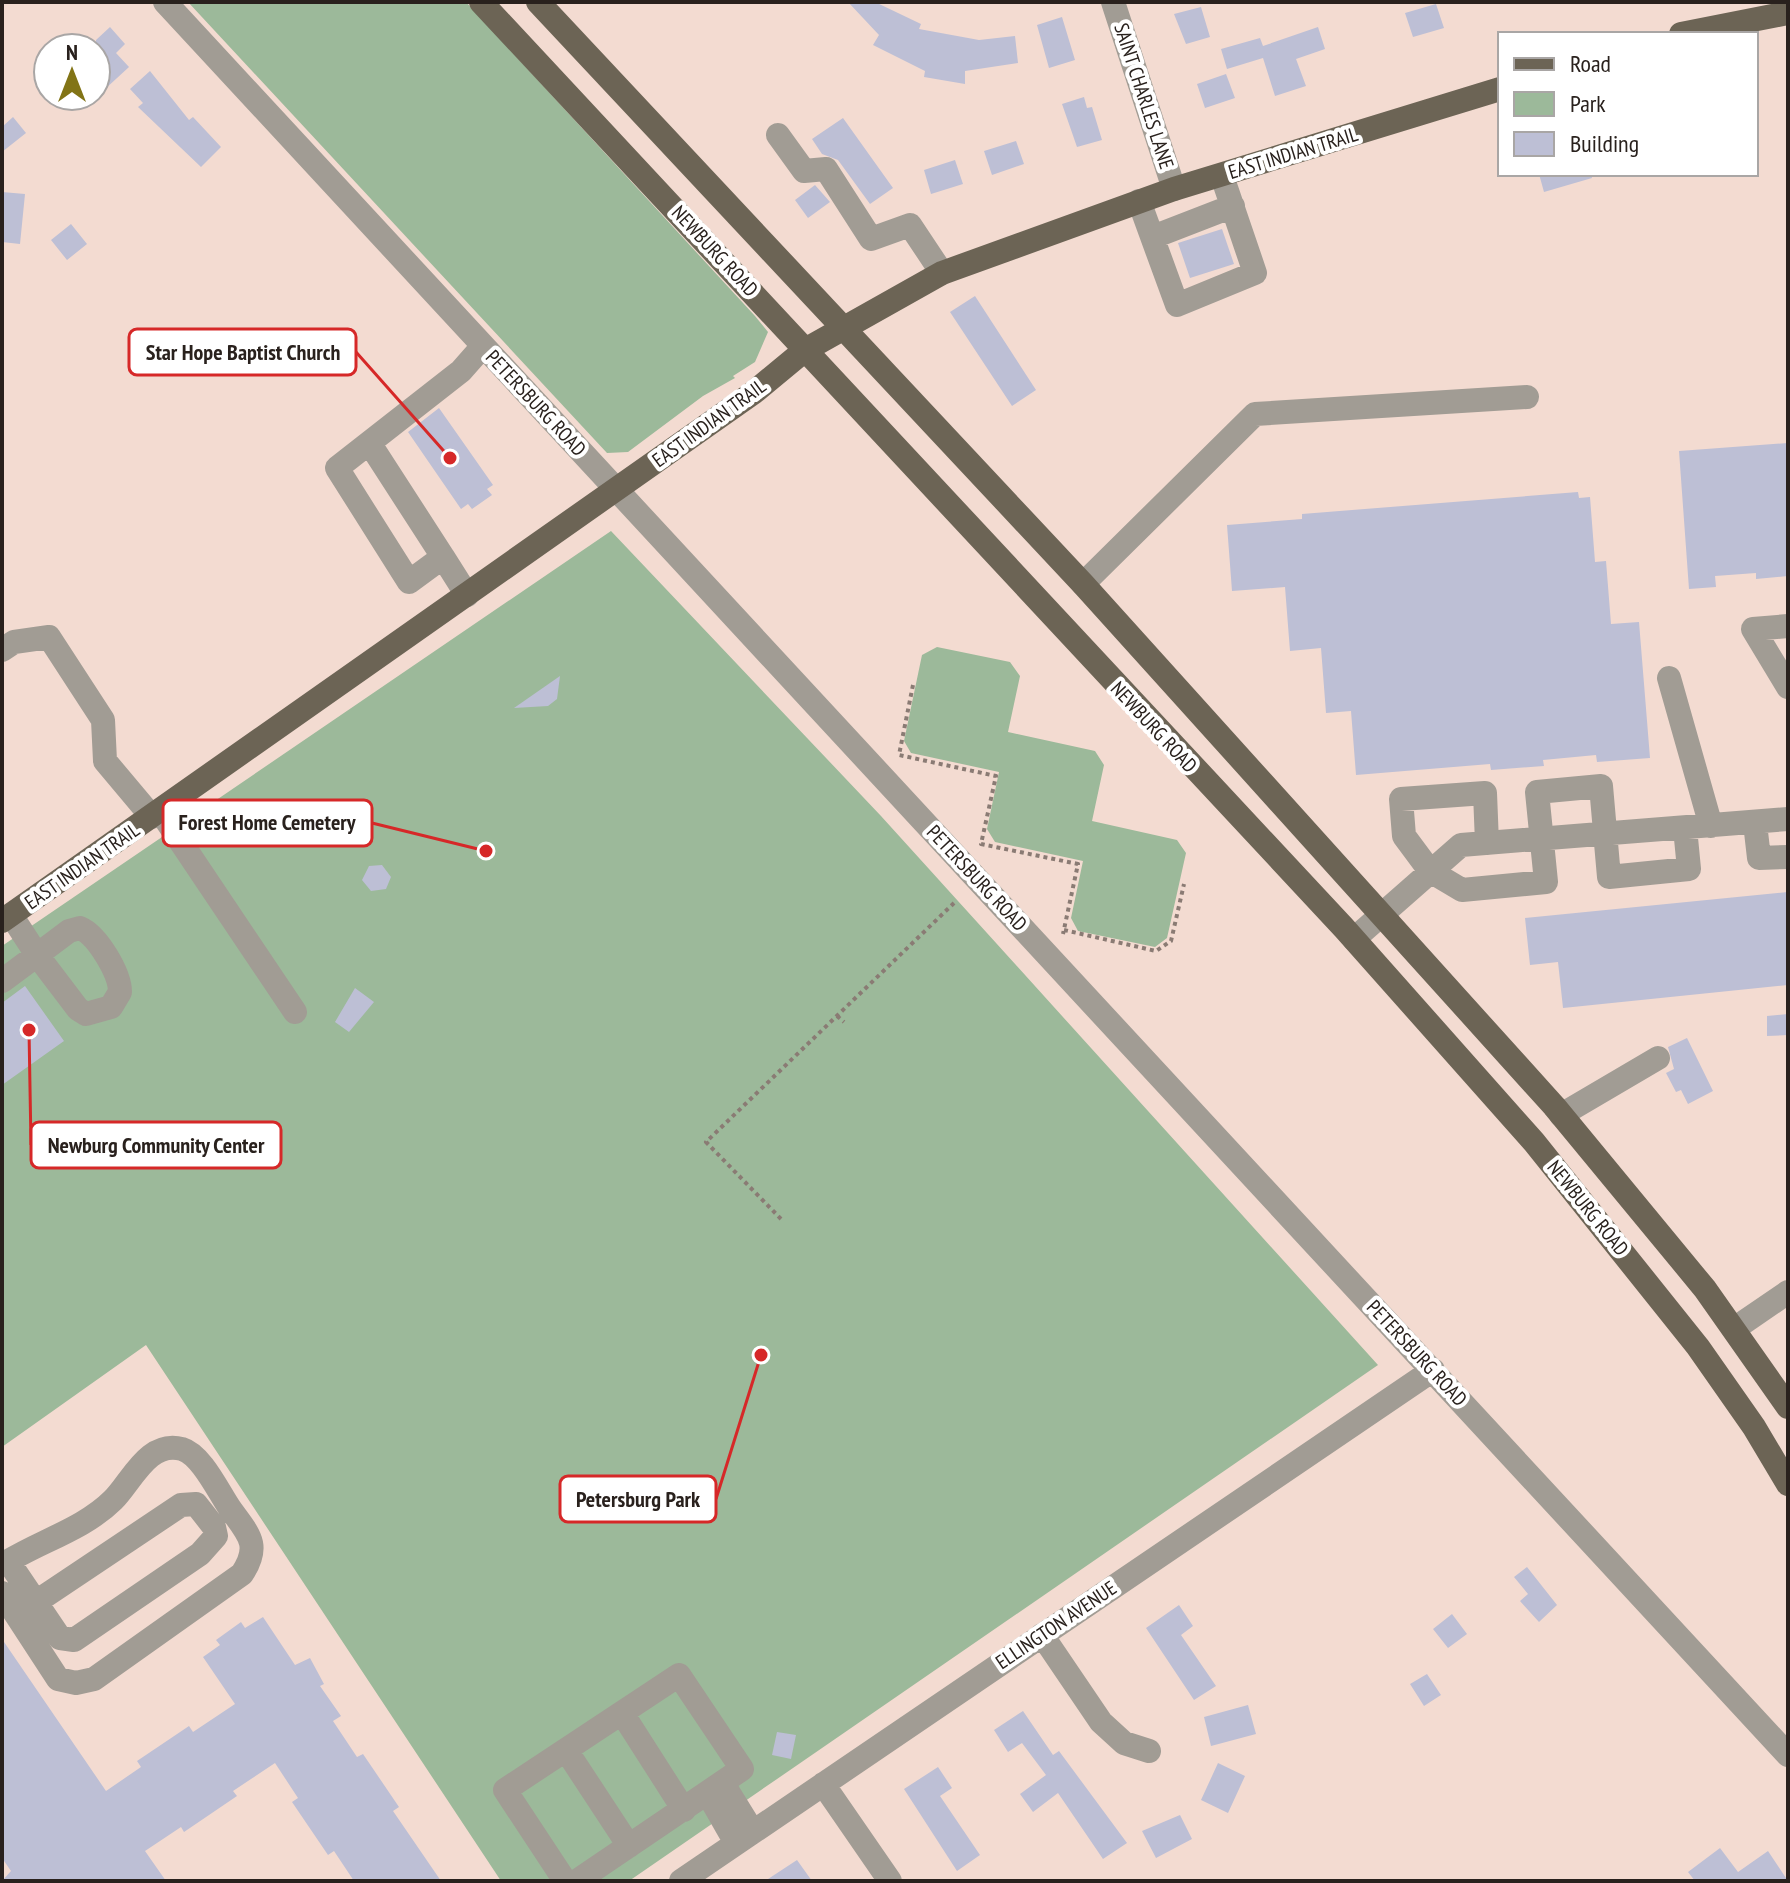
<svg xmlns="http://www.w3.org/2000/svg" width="1790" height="1883" viewBox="0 0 1790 1883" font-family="'PT Sans Narrow',sans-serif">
<rect width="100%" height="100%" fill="#f3dbd1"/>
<path fill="#9cb99a" d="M188 2H466L755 316 768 332 755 362 733 376 735 378 703 396 628 452 607 453Z
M611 531 881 816 1378 1365 629 1881H501L146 1345 2 1447V946Z
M937 647 1010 662 1020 676 1008 732 1095 751 1104 765 1092 821 1177 840 1186 853 1167 938 1155 947 1078 931 1071 918 1083 861 995 842 987 829 999 772 911 753 904 741 922 655Z"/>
<path fill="#bdbfd5" d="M848 2H875L921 24 919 29 979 40 1015 36 1018 63 965 71V84L924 77 925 71 873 45 879 35Z
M1436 4 1444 28 1413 37 1405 13Z
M1201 7 1210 37 1186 44 1174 14Z
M1062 17 1075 60 1049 68 1037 25Z
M110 27 125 44 116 53 129 67 104 90 96 81V40Z
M1318 27 1325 49 1296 59 1306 86 1275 96 1263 58 1227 69 1221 49 1260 38 1263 46Z
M150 71 189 120 193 117 221 147 201 167 138 107 143 103 130 89Z
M1226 74 1235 98 1205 108 1197 84Z
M1084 97 1087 108 1092 107 1102 140 1077 147 1062 104Z
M13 117 26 133 2 152V127Z
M843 118 893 188 870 204 838 160 822 154 812 139Z
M1016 141 1024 164 992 175 984 151Z
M955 160 963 184 931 194 924 170Z
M1539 174H1591L1592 178 1544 192Z
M815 185 830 202 808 218 795 200Z
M2 192 25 194 20 244 2 242Z
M71 224 87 244 67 260 51 240Z
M1222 229 1234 264 1190 278 1178 243Z
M975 296 1036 390 1012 406 950 312Z
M439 408 493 485 487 489 492 495 472 509 468 504 461 509 408 432Z
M1788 443V576L1756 579V573L1715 576 1716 587 1689 589 1679 451Z
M1578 492 1579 498 1590 497 1595 562 1606 561 1611 624 1639 622 1650 758 1597 762 1596 755 1543 760 1544 766 1491 770 1490 764 1356 775 1351 711 1326 713 1321 648 1290 651 1285 587 1232 591 1227 525 1302 519V514Z
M560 676 557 699 548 706 514 708Z
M382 865 391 877 386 889 371 891 362 880 369 866Z
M1788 892V985L1563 1008 1558 962 1530 965 1525 918Z
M25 986 64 1041 2 1085V1003Z
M355 988 374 1002 349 1032 335 1022Z
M1788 1014V1035L1767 1036V1016Z
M1687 1038 1713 1091 1688 1104 1681 1090 1676 1092 1666 1073 1674 1069 1668 1047Z
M1527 1567 1557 1605 1539 1622 1520 1601 1528 1594 1514 1577Z
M1179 1605 1193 1626 1181 1635 1216 1686 1194 1700 1146 1628Z
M1452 1614 1467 1634 1448 1648 1433 1629Z
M263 1617 295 1665 310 1658 324 1684 320 1686 341 1716 333 1721 357 1757 363 1754 399 1807 393 1811 441 1881H354L334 1851 328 1855 292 1802 298 1798 275 1763 233 1791 237 1796 184 1832 181 1827 145 1851 166 1881H2L11 1871 2 1858V1639L106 1791 141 1767 137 1761 189 1726 193 1732 235 1704 203 1657 220 1645 216 1640 241 1622 245 1628Z
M1427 1674 1441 1695 1424 1706 1410 1684Z
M1248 1705 1256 1734 1211 1746 1204 1717Z
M1023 1711 1053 1755 1059 1751 1127 1843 1103 1859 1058 1793 1033 1812 1020 1794 1046 1775 1022 1743 1008 1752 994 1730Z
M777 1732 796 1735 791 1759 772 1755Z
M1218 1763 1245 1776 1228 1813 1201 1800Z
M938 1767 952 1788 940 1796 980 1855 957 1871 904 1789Z
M1180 1815 1192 1839 1156 1858 1142 1831Z
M1720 1848 1738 1872 1768 1851 1788 1881H1695L1688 1872Z
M797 1860 812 1881H765Z"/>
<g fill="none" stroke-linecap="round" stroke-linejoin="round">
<path stroke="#8a7b74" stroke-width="4" stroke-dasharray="4 4" stroke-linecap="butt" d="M913 685 899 755 996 776 981 844 1078 864 1063 934
M1064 930 1156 951 1171 941 1184 884
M837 1016 844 1022
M781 1219 706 1142 954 903"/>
<path stroke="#a19c94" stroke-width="24" d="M165 2 1788 1755
M1113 2 1174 189
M778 135 804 171 826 169 871 239 910 225 942 273
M1139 201 1177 305 1255 273 1222 176
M1153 237 1233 206
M370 444 443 557 409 582 337 468 461 371 483 346
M443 557 467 595
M1083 584 1255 414 1527 397
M1788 626 1753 629 1788 687
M2 650 14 642 49 637 103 720 105 761 152 817
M1669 678 1711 826
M160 811 295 1012
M1755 823 1759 858 1788 857
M1487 843 1485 793 1401 799 1404 836 1430 871 1462 890 1546 882 1537 792 1601 786 1609 877 1689 869 1685 828
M1354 939 1461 845 1788 819
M2 981 37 955 78 1009 86 1014 111 1007 120 992C120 973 97 935 80 928L69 931 37 955 11 915
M1561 1115 1658 1058
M1734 1329 1788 1292
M8 1561 60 1638 74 1640 200 1554 216 1536 214 1527 196 1504 181 1505 36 1602
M2 1565C37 1542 83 1530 113 1500 132 1481 148 1440 182 1449 202 1455 219 1493 231 1510 249 1535 261 1545 242 1574L94 1679 76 1683 58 1679 2 1593
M1042 1635 1101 1722 1124 1743 1149 1751
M622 1713 684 1810
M566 1750 629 1846
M823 1784 890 1881
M736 1843 712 1801 716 1789 727 1790 753 1832
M565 1881 505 1790 679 1675 742 1769 577 1881
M681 1881 1433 1370"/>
<path stroke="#6c6455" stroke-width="24" d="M481 2 1344 928 1534 1142 1698 1347 1754 1427 1788 1484
M538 2 1083 584 1554 1106 1705 1289 1788 1407
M1681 34 1788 13
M2 921 753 393 805 350 942 273 1174 189 1500 89"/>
</g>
<g text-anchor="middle" stroke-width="8" stroke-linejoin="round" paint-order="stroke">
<g font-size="20" fill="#29211d" stroke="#fff">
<text transform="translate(1144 96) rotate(72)" y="7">SAINT CHARLES LANE</text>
<text transform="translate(1293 153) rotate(-17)" y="7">EAST INDIAN TRAIL</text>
<text transform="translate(715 251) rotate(47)" y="7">NEWBURG ROAD</text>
<text transform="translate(536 403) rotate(47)" y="7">PETERSBURG ROAD</text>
<text transform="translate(709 423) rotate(-36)" y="7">EAST INDIAN TRAIL</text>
<text transform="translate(1154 727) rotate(47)" y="7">NEWBURG ROAD</text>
<text transform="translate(82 866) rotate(-35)" y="7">EAST INDIAN TRAIL</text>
<text transform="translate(977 878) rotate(47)" y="7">PETERSBURG ROAD</text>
<text transform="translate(1588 1208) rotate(51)" y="7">NEWBURG ROAD</text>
<text transform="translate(1417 1353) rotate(47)" y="7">PETERSBURG ROAD</text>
<text transform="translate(1056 1625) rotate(-34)" y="7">ELLINGTON AVENUE</text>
</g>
</g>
<path fill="none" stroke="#d62828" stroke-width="3" d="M450 458L356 352M486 851L372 823M29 1030L31 1145M761 1355L716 1499"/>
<g fill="#d62828" stroke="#fff" stroke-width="3">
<circle cx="450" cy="458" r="8"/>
<circle cx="486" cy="851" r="8"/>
<circle cx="29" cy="1030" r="8"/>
<circle cx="761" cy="1355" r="8"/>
</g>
<g fill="#fff" stroke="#d62828" stroke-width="3">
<rect x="129" y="329" width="227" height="46" rx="8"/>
<rect x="163" y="800" width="209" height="46" rx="8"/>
<rect x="31" y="1122" width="250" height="46" rx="8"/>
<rect x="560" y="1476" width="156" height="46" rx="8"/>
</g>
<g font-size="22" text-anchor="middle" font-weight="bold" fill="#29211d">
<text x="243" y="360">Star Hope Baptist Church</text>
<text x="267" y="830">Forest Home Cemetery</text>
<text x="156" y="1153">Newburg Community Center</text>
<text x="638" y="1507">Petersburg Park</text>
</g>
<rect width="1790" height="1883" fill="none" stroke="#29211d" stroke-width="8"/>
<rect x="1498" y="32" width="260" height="144" fill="#ffffff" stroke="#a9a6a5" stroke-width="2"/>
<rect x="1514" y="58" width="40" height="12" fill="#6c6455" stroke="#a9a6a5" stroke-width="2"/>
<text x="1570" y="72" font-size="24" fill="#29211d">Road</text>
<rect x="1514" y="92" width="40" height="24" fill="#9cb99a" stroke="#a9a6a5" stroke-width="2"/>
<text x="1570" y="112" font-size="24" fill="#29211d">Park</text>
<rect x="1514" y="132" width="40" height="24" fill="#bdbfd5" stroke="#a9a6a5" stroke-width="2"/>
<text x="1570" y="152" font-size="24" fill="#29211d">Building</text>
<g transform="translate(72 72)"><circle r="38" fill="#ffffff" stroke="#a9a6a5" stroke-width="2"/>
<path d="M0-6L14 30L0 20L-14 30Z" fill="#827416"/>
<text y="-12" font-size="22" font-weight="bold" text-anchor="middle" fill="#29211d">N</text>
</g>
</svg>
